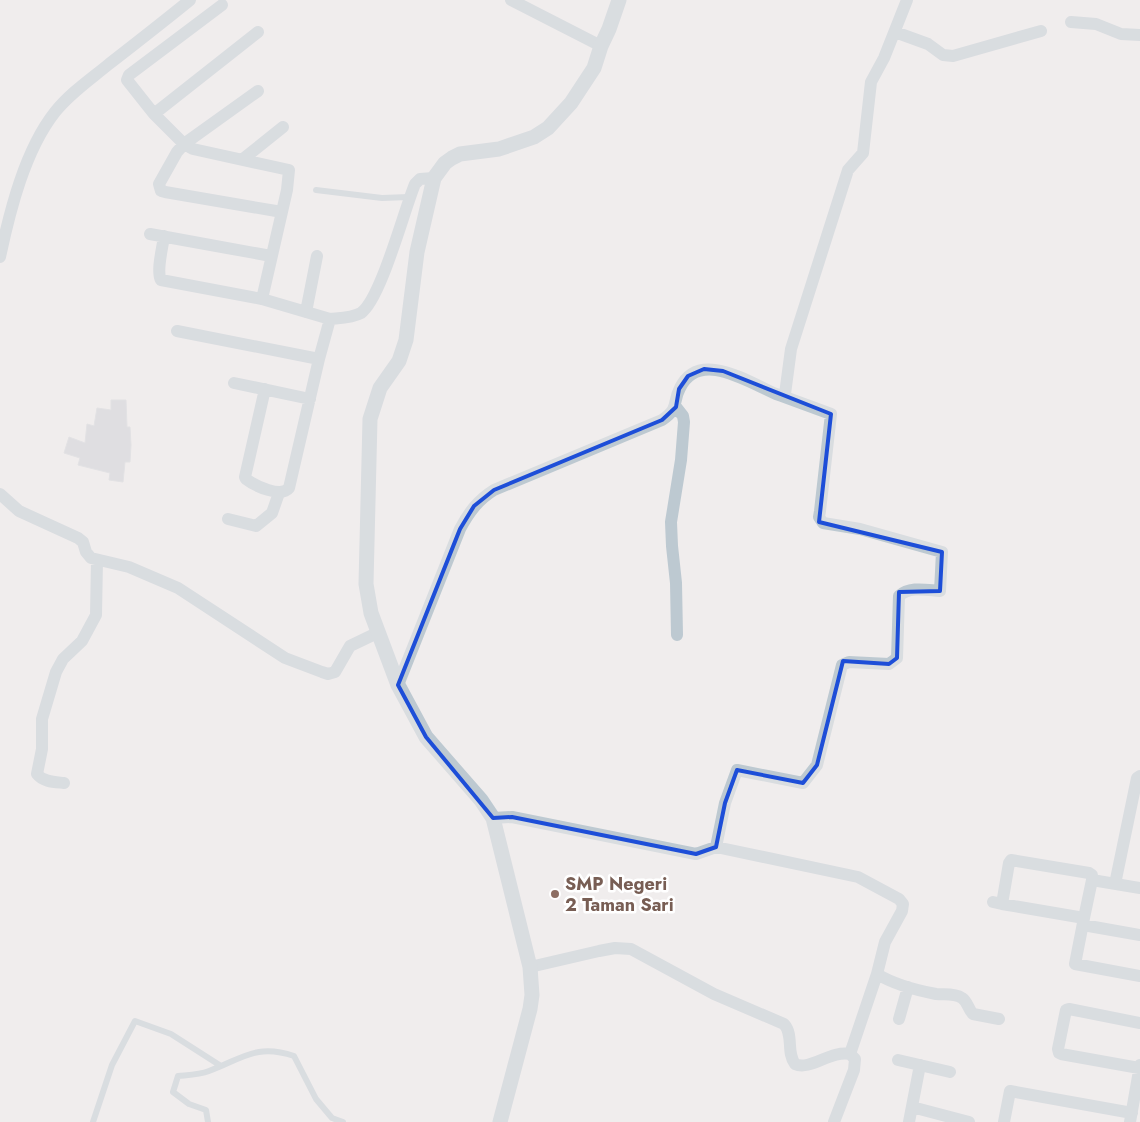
<svg xmlns="http://www.w3.org/2000/svg" width="1140" height="1122" viewBox="0 0 1140 1122" font-family="Jost,sans-serif">
<rect width="100%" height="100%" fill="#f0eded"/>
<path fill="#c9ccd3" stroke="#d1d4d9" d="M111 400H126L127 427H130L131 445 130 462H125L123 482 109 480 110 473 78 465 80 458 64 453 69 437 85 443 87 424 94 426 97 408 111 410Z"/>
<g fill="none" stroke-linecap="round" stroke-linejoin="round">
<path stroke="#bdc9d1" stroke-width="6" d="M316 190 382 198 409 197
M93 1122 112 1065 135 1021 171 1034 221 1066
M208 1122 206 1110 189 1104 173 1092 178 1076C188 1075 199 1075 209 1071 242 1059 256 1043 294 1056L316 1099 332 1118 343 1122"/>
<path stroke="#bdc9d1" stroke-width="12" d="M511 0 601 46
M222 5 129 75 127 80 154 114 184 144 258 91
M1071 22 1096 24 1121 34 1140 35
M895 32 928 44 943 55 953 56 1041 31
M154 114 258 32
M243 159 283 127
M150 234 271 256
M164 236C163 246 156 271 161 280L262 299 330 319 319 359 289 488C281 498 255 486 246 479L245 477 265 389
M0 257C10 210 25 150 55 112 70 93 91 79 109 64 136 43 163 22 190 0
M262 299 287 190 289 170 193 149 184 144 177 152 159 184 161 191 165 192 282 212
M306 312 317 256
M330 319C340 318 352 318 361 313 381 299 404 210 415 184L420 179 434 178
M177 331 319 359
M234 383 310 399
M676 407 683 416 684 422 681 460 671 522 672 546 676 583 677 635
M0 494 19 511 78 538 83 542 86 552 91 558 129 567 178 588 285 658 322 672 328 674 335 672 350 646 377 633
M228 519 256 526 272 513 279 493
M398 685 460 529C469 512 478 500 494 490L662 420C680 408 672 403 680 388 699 349 748 382 776 394L782 396 785 394 791 349 848 170 863 153 871 82 884 58 907 0
M64 783C55 782 43 782 37 774L42 749V719L56 672 63 659 82 641 96 615 97 560
M493 818 512 817 696 854 716 847 858 877 899 899 903 904 902 911 885 942 877 974C895 985 915 990 936 994 945 995 954 993 962 998 968 1002 968 1009 973 1014L999 1019
M716 847 725 803 737 770 803 783 817 765 842 665 849 662 889 664 897 658 899 596C910 586 926 590 940 591L942 552 860 529 823 523 819 517 820 511 831 414 782 396
M1115 884 1137 778 1140 776
M993 902 1002 904 1009 863 1011 860 1089 873 1092 875V880L1140 888
M1002 904 1084 918 1092 880
M1084 918 1075 964 1140 976
M1083 925 1140 935
M530 967 599 951 615 948 631 949 714 994 784 1024C794 1035 786 1052 795 1064 810 1071 831 1050 850 1054L855 1059 854 1070 834 1122
M899 1019 908 987
M850 1054 877 974
M898 1060 950 1072
M1139 1068 1061 1054 1059 1053 1058 1049 1066 1010 1069 1009 1140 1023
M912 1107 969 1122
M909 1122 920 1065
M1004 1122 1010 1091 1132 1113
M1130 1122 1140 1065"/>
<path stroke="#bdc9d1" stroke-width="15" d="M500 1122 530 1009 532 995 530 967 493 818 481 800 426 737 398 685 371 613 366 584 370 419 380 388 399 361 406 340 417 252 434 178 445 163 452 158 460 154 499 149 534 137 548 128 571 103 594 68 601 46 609 29 619 0"/>
</g>
<path d="M0 0H1140V1122H0ZM704 369 723 371 831 414 819 522 942 552 940 591 899 592 897 658 889 664 843 661 817 765 803 783 737 770 725 803 716 847 696 854 512 817 493 818 426 737 398 685 460 529 474 506 494 490 662 420 676 407 679 389 688 376Z" fill="#f0eded" fill-opacity=".55" fill-rule="evenodd"/>
<path fill="none" stroke="#1d4ed8" stroke-width="4" stroke-linejoin="round" d="M704 369 723 371 831 414 819 522 942 552 940 591 899 592 897 658 889 664 843 661 817 765 803 783 737 770 725 803 716 847 696 854 512 817 493 818 426 737 398 685 460 529 474 506 494 490 662 420 676 407 679 389 688 376Z"/>
<circle fill="#8d6e63" stroke="#fff" stroke-width="2" cx="555" cy="894" r="5"/>
<g text-anchor="middle" stroke-width="5" stroke-linejoin="round" paint-order="stroke">
<g font-size="18" font-weight="bold" fill="#785e54" stroke="#fff" text-anchor="start">
<text x="565" y="890">SMP Negeri<tspan x="565" dy="21">2 Taman Sari</tspan></text>
</g>
</g>
</svg>
